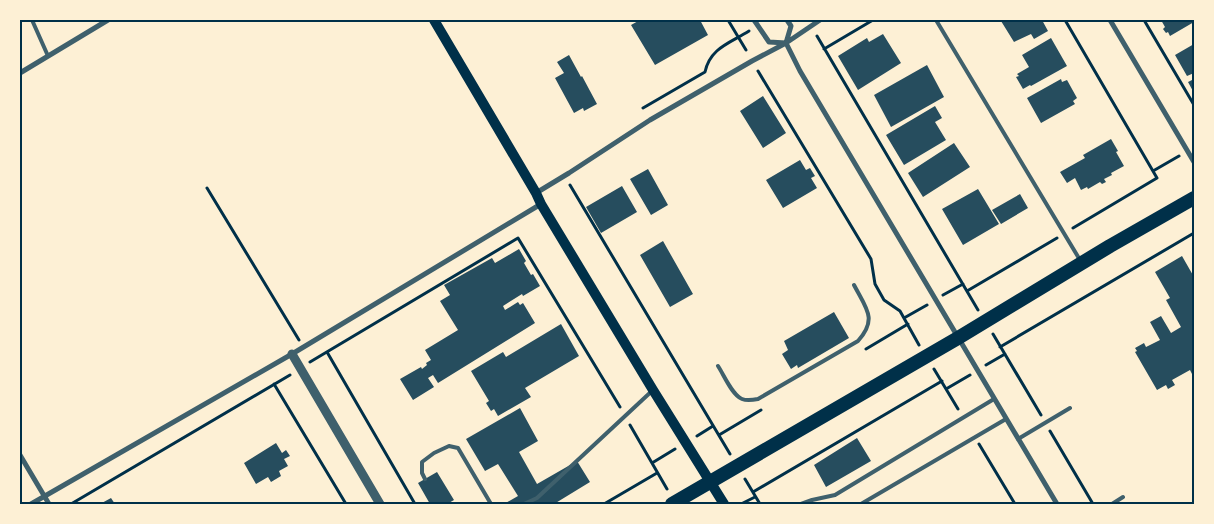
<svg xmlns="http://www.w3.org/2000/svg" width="1214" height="524" viewBox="0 0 1214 524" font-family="Bitter,serif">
<rect width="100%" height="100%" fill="#fdf0d5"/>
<path fill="#264d5e" d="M640 20H700L708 35 655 65 631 25Z
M1003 20H1042L1048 31 1034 39 1031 34 1014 42 1001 21Z
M1161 20H1194V22L1170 36 1168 32 1166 33 1163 29 1165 27Z
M883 34 901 63 858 90 838 56 867 38 869 42Z
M1051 38 1067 66 1031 86 1030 85 1023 89 1016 77 1019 76 1017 74 1029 67 1022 55Z
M1194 44V73L1187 76 1175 55Z
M569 55 581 77 582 76 597 104 584 111 583 108 574 113 555 78 564 73 557 62Z
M927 65 944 97 891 127 874 95Z
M1061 79 1062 82 1067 80 1077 98 1073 101 1075 104 1041 123 1027 98Z
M1194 79V93L1188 82Z
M763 96 786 133 763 148 740 111Z
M935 106 942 118 935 122 946 140 904 165 886 135Z
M1111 139 1118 151 1116 152 1124 166 1111 173 1112 175 1104 179 1106 182 1102 184 1100 182 1088 189 1087 187 1081 190 1075 178 1067 183 1060 172 1085 158 1083 155Z
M954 143 970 167 923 197 908 173Z
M800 160 806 170 810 168 815 176 811 178 817 188 783 208 766 180Z
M648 169 668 205 651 215 630 179Z
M622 186 637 212 601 233 586 207Z
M978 189 999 224 963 245 942 209Z
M1020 194 1028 208 1001 224 992 210Z
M663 241 693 294 670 307 640 255Z
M519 249 526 261 524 263 531 275 533 274 540 286 523 296 522 294 503 306 505 310 518 302 520 305 523 303 535 323 438 383 433 375 428 378 434 387 413 400 400 379 421 367 422 369 427 365 426 363 431 360 425 350 458 330 440 301 450 295 444 285 492 258 495 263Z
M1182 256 1194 277V373L1192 374 1190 370 1172 380 1175 385 1168 389 1166 385 1157 390 1135 352 1137 351 1135 348 1144 343 1146 347 1160 340 1150 322 1161 316 1171 333 1181 327 1166 300 1170 298 1155 272Z
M834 312 849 338 798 368 797 365 791 369 782 354 788 350 784 341Z
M561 324 579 356 525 388 531 397 498 416 494 409 491 411 486 403 489 401 471 371 503 352 506 357Z
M520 408 538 441 519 452 537 484 577 461 590 482 554 504H504L518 496 498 464 485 471 466 439Z
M857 438 871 461 826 487 814 465Z
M276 443 282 453 286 450 290 456 284 459 288 466 279 471 281 476 271 482 268 477 256 484 244 463Z
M437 472 454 500 447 504H430L418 483Z
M111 498 115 504H100Z"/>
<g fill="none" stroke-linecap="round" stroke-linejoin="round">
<path stroke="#003049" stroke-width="3" d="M728 20 746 50
M1065 20 1157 178 1073 228
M1144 20 1194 105
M817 36 978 310
M824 49 873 20
M758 71 871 259 875 284 884 300 900 311 919 345
M643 108 705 72C710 48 730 43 749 31
M1153 171 1179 156
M570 185 730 454
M207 188 299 340
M967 291 1057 238
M943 295 963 284
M904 318 927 305
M993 334 1041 415
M1000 347 1194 233
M866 349 908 324
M327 352 415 504
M310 362 518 238 620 407
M986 365 1005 354
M934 369 958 409
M274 384 346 504
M946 389 970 375
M630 425 667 489
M1050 431 1093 504
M719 435 761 410
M697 436 713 426
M979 444 1015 504
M652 463 675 449
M745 479 760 504
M753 492 942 381
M71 504 290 375
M604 504 657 473
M741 504 755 497"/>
<path stroke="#3f606c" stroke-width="4" d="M32 20 48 56
M936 20 1080 260
M718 366C724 375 732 395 742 399 747 401 753 400 758 399L858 341C878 319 866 308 854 285
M1018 439 1070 408
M425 479 422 473V462L434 453 449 446 458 448 491 504
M524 504 537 498 653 390
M801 504 812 500 835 495 994 399
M861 504 1006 419
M1112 504 1123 497"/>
<path stroke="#3f606c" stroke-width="5" d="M754 20 769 42 786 43
M787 20 791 26 786 43 800 71 1057 504
M1110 20 1194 162
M20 73 108 20
M536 193 569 173 650 120 752 61 786 43 820 20
M20 455 49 504
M31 504 292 354 541 204"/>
<path stroke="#3f606c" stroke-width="9" d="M292 354 380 504"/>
<path stroke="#003049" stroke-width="10" d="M434 20 536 193 541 204 653 390 724 504"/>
<path stroke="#003049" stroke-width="14" d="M672 504 958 338 1110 246 1194 198"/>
</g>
<rect width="1214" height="524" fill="none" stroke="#fdf0d5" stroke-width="42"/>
<rect x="21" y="21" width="1172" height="482" fill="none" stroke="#003049" stroke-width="2"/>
</svg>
